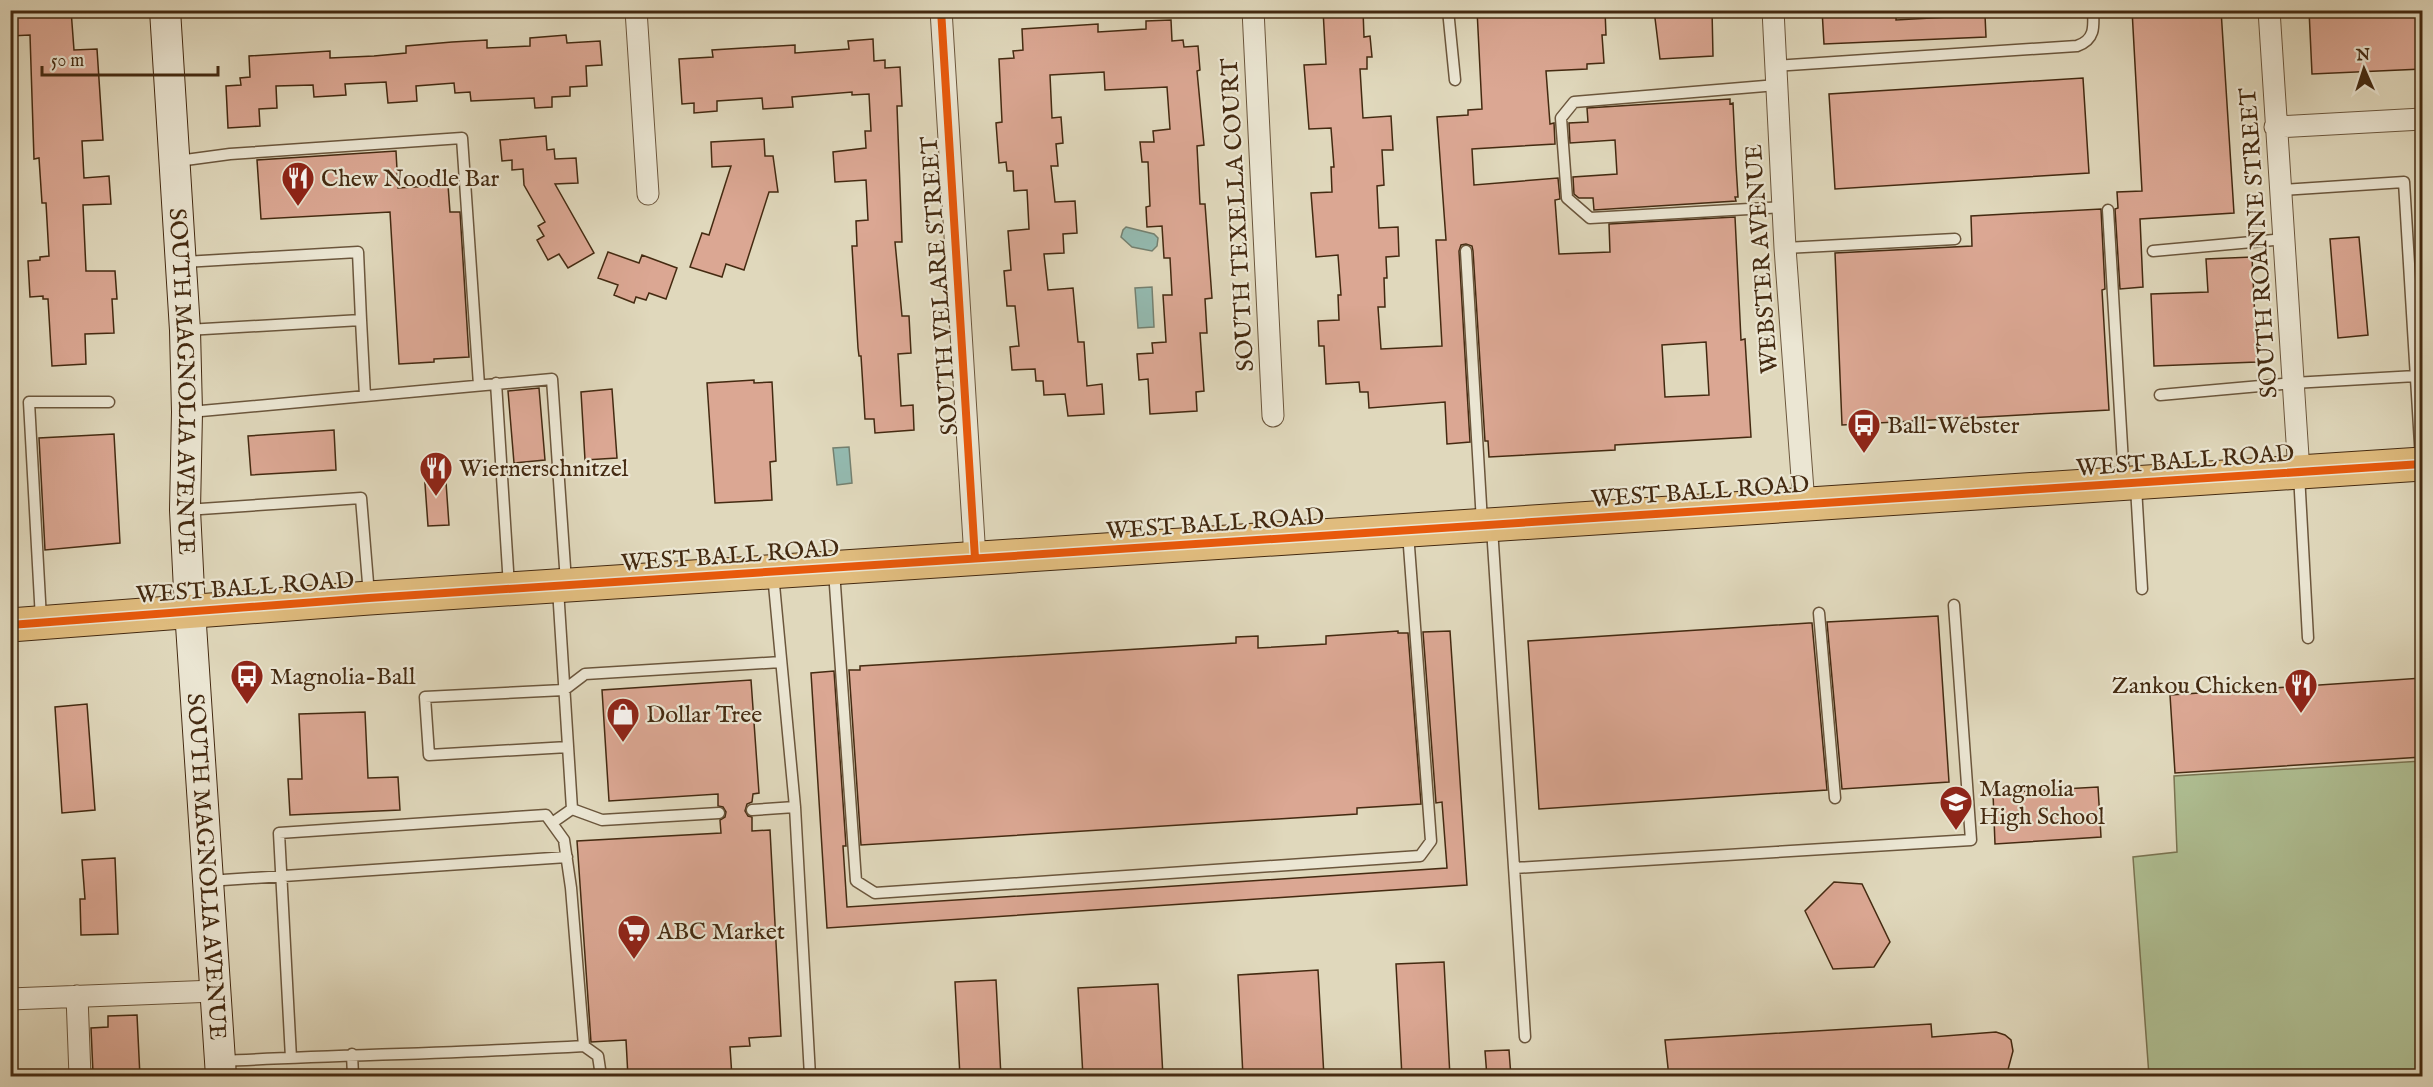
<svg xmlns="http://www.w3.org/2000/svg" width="2433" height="1087" viewBox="0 0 2433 1087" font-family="'IM FELL English',serif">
<rect width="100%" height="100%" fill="#e0d8bc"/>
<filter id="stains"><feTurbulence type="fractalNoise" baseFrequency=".00333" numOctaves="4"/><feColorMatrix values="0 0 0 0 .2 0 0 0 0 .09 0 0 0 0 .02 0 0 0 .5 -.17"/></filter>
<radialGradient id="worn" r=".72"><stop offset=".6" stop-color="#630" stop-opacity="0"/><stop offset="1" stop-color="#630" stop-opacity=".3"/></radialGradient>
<path fill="#afbf93" stroke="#7a7452" stroke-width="1.5" d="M2422 761V1076H2149L2133 857 2177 852 2174 776Z"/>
<path fill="#94bab0" stroke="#748070" stroke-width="1.5" d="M1126 227 1154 234 1158 238 1157 246 1152 251 1132 247 1121 237 1123 230Z
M1152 287 1154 327 1138 328 1135 288Z
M849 447 852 483 837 485 833 448Z"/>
<path fill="#dba793" stroke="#442a11" stroke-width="1.5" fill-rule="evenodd" d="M10 10H71L74 50 97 49 103 140 82 141 84 178 109 176 111 204 83 205 86 271H115L117 299H112L114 333 85 334 86 364 52 366 48 299H43V296L30 297 28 261 40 260V257L49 256 46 203H42L39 158 34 159 30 35 10 36Z
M1323 10H1363L1364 37 1370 36 1372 57H1367V69H1360L1363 118 1391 116 1393 150H1382L1384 185 1377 186 1379 228 1398 227 1399 256 1386 257 1387 278H1384L1385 307H1378L1381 349 1442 346 1436 240H1446L1437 117 1468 115V110L1482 109 1477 10H1605L1606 35H1602L1604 63 1587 64V69L1546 71 1550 124 1554 123 1555 144 1472 149 1474 185 1558 178 1560 199 1555 200 1559 254 1610 252 1609 224 1735 217 1741 340 1745 339 1751 437 1615 445V450L1489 457 1488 441H1485L1473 251 1472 246 1466 244 1461 245 1459 251 1470 442 1447 444 1445 402 1369 408 1368 392H1360L1359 382 1326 384 1324 346H1319L1318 321 1339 320 1338 295H1341L1338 255 1316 257 1311 193 1332 192 1331 167H1334L1331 128 1309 129 1304 65 1326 64ZM1706 342 1709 395 1665 397 1662 345Z
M1654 10H1712L1713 56 1660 59Z
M1822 10H1896V20L1985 15 1986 37 1824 44Z
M2132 10H2221L2234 213 2140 219 2143 287 2120 289 2115 209 2118 208 2117 192 2142 191Z
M2309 10H2422V69L2312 74Z
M1171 20 1172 41 1183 40 1184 47 1198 46 1200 70 1197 71 1204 145 1197 146 1200 204H1205L1212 298 1205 299 1207 333H1200L1204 391 1196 392 1197 411 1150 414 1148 379 1139 380 1137 354 1153 353 1152 343 1166 342 1163 295H1172L1170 258H1164L1162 226 1147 227 1146 207 1150 206 1148 162H1142L1140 142H1154L1153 131 1170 129 1167 87 1105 90 1104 72 1050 75 1052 118 1061 117 1063 143 1056 144 1058 166H1051L1055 202 1075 201 1077 233 1063 234 1064 253 1044 254 1048 290 1073 288 1078 342H1084L1087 386 1102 384 1104 414 1068 416 1065 394 1044 395 1043 381H1036L1035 369 1012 370 1010 347 1019 346 1015 306H1007L1004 271 1011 270 1008 231 1029 229 1027 190 1014 191 1013 171H1007L1006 162 999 163 996 123 1002 122 999 59 1014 58 1013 51 1023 50 1022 29 1098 24V32L1146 29V21Z
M566 35 567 43 600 41 602 65 586 66 587 86 570 87V96L552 97V107L535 108 534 98 471 101 470 92 455 93 454 83 416 86 417 101 388 103 386 82 345 84 346 95 314 97 313 85 276 86 277 108 259 109 260 126 228 128 226 86 241 85 240 78 250 77 249 56 330 51V58L374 56 406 53V46L452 42 487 40V48L530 46V38Z
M873 39 874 61 885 60V68L900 67 902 106H897L902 242H895L902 316H909L911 353 898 354 901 406 913 405 914 430 875 433 874 419H865L861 356H859L858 348 852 246H857L856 221 868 220 866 180 835 182 833 152 866 148 865 131H871L869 94 852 95V92L792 97 793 107 763 109 762 98 717 101V111L694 113V103L682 104 679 59 713 57 712 50 795 45V53L849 49 848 41Z
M2083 78 2089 173 1835 189 1829 94Z
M1730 99V104L1733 103 1736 165 1738 197H1735L1736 201 1594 210 1593 198H1579L1574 194 1573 177 1617 174 1615 140 1570 143 1569 123 1588 122 1587 108Z
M546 136 547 150 554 149 555 159 576 158 578 183 555 184 594 253 568 268 559 254 548 260 537 240 544 236 538 226 545 222 524 185 523 169 512 170V160L502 161 500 140Z
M764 139 765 156H773L778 192H769L744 270 726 264 722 277 690 267 702 233 709 235 731 166 712 167 711 142Z
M396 151 398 188 448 185 450 212H460L469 357 434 359V362L399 364 390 212 261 219 257 160Z
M2101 209 2105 289 2102 290 2109 410 1842 425 1835 253 1972 246 1971 216Z
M2359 237 2368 335 2338 338 2330 239Z
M608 252 639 263 642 255 677 268 666 299 649 293 646 300 636 297 634 303 614 295 618 285 598 278Z
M2252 257 2257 362 2154 366 2151 294 2208 292 2206 259Z
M754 380V383L772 382 776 461 770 462 772 500 715 503 707 383Z
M539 388 545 460 514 463 508 391Z
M612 389 617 458 585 460 581 392Z
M334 430 336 470 251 475 248 436Z
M114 434 120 543 45 550 39 438Z
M445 468 449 525 428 526 424 470Z
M1938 616 1949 782 1842 789 1827 622Z
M1809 623H1812L1827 790 1539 809 1528 641Z
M1398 631V633H1408L1421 804 1357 808V814L861 845 849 670H860V666L1236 643V637L1258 636V648L1326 644V636Z
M1450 631 1467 885 827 928 811 673 834 671 846 846H843L847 907 1145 888 1447 868 1442 802 1436 803 1423 632Z
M2422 678V757L2175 773 2170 695Z
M751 680 759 793 753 794 752 802 747 804 745 811 748 816 752 817V831L770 830 781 1036 749 1038 750 1046 730 1047 732 1077H628L626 1040 591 1042 577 841 721 833 720 820 725 817 726 812 723 807 718 806V794L609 801 602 690Z
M87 704 95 810 62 813 55 707Z
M365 712 368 778 398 777 400 810 290 815 288 779H302L299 714Z
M2098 787 2101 837 1995 844 1993 793Z
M115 858 118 934 81 935 80 899H85L82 860Z
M1834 882 1862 884 1890 942 1874 967 1833 969 1805 911Z
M1444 962 1450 1077H1402L1396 964Z
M1318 970 1324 1077H1243L1238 975Z
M996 980 1001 1077H960L955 982Z
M1158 984 1163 1077H1083L1078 988Z
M137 1015 140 1077H112V1072L93 1073 91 1028 108 1027V1016Z
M1931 1024 1932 1037 1996 1032 2005 1035 2011 1040 2013 1051 2006 1077H1669L1665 1040Z
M1509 1050 1511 1077H1487L1485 1051Z"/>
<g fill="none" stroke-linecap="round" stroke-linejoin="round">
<defs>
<path id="lane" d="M1448 10 1455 80
M1775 66 2077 46C2095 40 2094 27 2093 10
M1777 85 1574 102 1561 118 1567 198 1590 218 1783 207
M178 161 230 154 462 138 479 385
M2281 190 2404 182 2421 460
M2108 210 2124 480
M1785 248 1955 239
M1466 251 1482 522
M2153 251 2285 239
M184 262 358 252 361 320 187 330
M361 320 365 396
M496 383 509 586
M2160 395 2293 383 2416 376
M190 412 552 379 566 582
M2299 474 2308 638
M2136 487 2142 589
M186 510 361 498 369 595
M1492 528 1525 1037
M834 571 856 881 875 893 1420 856 1431 841 1408 533
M773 574 795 807 810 1076
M1819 613 1835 798
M41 619 29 402H109
M568 747 429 755 425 697 564 690 585 674 781 662
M572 809 602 820 719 813
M752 810 795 807
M552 823 572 809 558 589
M1514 868 1971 840 1954 605
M208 881 567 857
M352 1054 353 1076
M291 1058 279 833 546 815 564 840 571 888 584 1046
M221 1061C342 1055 463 1053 584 1046L598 1056 601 1076"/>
<path id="street" d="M636 10 648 194
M941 10 975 558
M1253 10 1273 416
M1773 10 1785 248 1804 504
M2269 10 2299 472
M2275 127 2422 119
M77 996 80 1076
M10 999 215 991"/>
<g id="secondary">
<path id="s1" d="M165 10 185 330 187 412 185 510 190 610 221 1076"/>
</g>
<path id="primary" d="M10 625 369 598 2422 464"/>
</defs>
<use href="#lane" stroke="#6b563c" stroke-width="13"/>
<use href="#street" stroke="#6b563c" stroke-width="23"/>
<use href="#secondary" stroke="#442a11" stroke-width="32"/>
<use href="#primary" stroke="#442a11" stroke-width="35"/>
<use href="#lane" stroke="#ebe6d3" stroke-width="10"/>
<use href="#street" stroke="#ebe6d3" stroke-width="21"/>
<use href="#secondary" stroke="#ebe6d3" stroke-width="30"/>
<use href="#primary" stroke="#e0bc7e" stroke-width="33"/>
<defs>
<path id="cycleway" d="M941 10 975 558
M10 625 369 598 2422 464"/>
</defs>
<use href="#cycleway" stroke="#ebe6d3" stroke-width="11"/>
<use href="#cycleway" stroke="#e8590c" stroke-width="8"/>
</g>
<defs>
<symbol id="restaurant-pin" viewBox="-11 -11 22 30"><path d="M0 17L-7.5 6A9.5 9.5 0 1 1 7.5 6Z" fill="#8f2418" stroke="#ebe6d3"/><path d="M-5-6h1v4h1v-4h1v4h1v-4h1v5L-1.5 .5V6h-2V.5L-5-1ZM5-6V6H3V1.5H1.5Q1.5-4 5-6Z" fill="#fff"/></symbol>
<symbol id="bus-pin" viewBox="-11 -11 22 30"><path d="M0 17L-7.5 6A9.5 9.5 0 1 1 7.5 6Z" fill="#8f2418" stroke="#ebe6d3"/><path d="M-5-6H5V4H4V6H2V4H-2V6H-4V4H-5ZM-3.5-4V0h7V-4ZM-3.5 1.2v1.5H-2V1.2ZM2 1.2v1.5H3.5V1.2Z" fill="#fff"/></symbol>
<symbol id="shop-pin" viewBox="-11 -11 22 30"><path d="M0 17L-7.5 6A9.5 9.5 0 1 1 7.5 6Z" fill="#8f2418" stroke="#ebe6d3"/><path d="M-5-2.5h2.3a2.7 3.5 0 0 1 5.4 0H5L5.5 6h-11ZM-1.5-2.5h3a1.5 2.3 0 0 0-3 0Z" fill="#fff"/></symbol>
<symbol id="school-pin" viewBox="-11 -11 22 30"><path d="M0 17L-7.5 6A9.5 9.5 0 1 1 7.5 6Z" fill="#8f2418" stroke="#ebe6d3"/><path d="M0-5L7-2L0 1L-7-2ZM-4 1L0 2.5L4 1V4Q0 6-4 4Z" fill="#fff"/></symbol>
<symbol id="supermarket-pin" viewBox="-11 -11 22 30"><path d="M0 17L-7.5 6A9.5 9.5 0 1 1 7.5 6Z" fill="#8f2418" stroke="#ebe6d3"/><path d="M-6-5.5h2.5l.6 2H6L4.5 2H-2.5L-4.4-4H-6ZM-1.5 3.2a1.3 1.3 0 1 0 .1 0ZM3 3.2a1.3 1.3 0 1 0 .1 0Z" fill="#fff"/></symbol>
</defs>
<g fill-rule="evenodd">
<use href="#restaurant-pin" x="279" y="159" width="38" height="52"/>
<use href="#bus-pin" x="1845" y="406" width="38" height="52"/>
<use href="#restaurant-pin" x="417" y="449" width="38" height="52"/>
<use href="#bus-pin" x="228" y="657" width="38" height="52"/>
<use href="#restaurant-pin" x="2282" y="666" width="38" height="52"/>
<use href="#shop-pin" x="604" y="695" width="38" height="52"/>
<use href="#school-pin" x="1937" y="783" width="38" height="52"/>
<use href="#supermarket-pin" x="615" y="912" width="38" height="52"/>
</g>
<g text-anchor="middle" stroke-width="4.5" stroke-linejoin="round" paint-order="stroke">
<g font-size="24" fill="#442a11" stroke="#ebe6d3" text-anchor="start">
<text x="321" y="186">Chew Noodle Bar</text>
<text x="1887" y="433">Ball-Webster</text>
<text x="459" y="476">Wiernerschnitzel</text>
<text x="270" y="684">Magnolia-Ball</text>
<text x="2278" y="693" text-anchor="end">Zankou Chicken</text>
<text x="646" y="722">Dollar Tree</text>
<text x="1979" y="796">Magnolia<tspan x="1979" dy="28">High School</tspan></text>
<text x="657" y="939">ABC Market</text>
</g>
<g font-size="24" fill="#442a11" stroke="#ebe6d3">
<text transform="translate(1237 215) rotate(-93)" y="8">SOUTH TEXELLA COURT</text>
<text transform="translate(2258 243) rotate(-94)" y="8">SOUTH ROANNE STREET</text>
<text transform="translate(1761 259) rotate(-94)" y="8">WEBSTER AVENUE</text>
<text transform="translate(939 286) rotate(-94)" y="8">SOUTH VELARE STREET</text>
<text dy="8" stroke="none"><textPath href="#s1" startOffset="372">SOUTH MAGNOLIA AVENUE</textPath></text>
<text transform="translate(2185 460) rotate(-4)" y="8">WEST BALL ROAD</text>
<text transform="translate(1700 491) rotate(-4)" y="8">WEST BALL ROAD</text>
<text transform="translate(1215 523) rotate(-4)" y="8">WEST BALL ROAD</text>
<text transform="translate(730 555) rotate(-4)" y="8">WEST BALL ROAD</text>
<text transform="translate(245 587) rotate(-4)" y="8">WEST BALL ROAD</text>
<text dy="8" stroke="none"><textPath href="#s1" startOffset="858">SOUTH MAGNOLIA AVENUE</textPath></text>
</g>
</g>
<rect width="2433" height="1087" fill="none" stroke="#e0d8bc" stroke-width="36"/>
<rect x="12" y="12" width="2409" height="1063" fill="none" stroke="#442a11" stroke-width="3"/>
<rect x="18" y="18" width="2397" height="1051" fill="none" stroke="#442a11" stroke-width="1.5"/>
<g transform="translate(2364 69) rotate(357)" stroke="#ebe6d3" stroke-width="4.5" paint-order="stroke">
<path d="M0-4.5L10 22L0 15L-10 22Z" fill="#442a11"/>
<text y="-9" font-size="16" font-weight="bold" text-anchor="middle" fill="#442a11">N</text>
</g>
<path d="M42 66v9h176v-9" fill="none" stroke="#442a11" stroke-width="3"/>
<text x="51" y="66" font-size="18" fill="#442a11" stroke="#ebe6d3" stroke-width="4.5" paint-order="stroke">50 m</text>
<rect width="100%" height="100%" filter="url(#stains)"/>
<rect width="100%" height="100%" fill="url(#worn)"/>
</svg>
